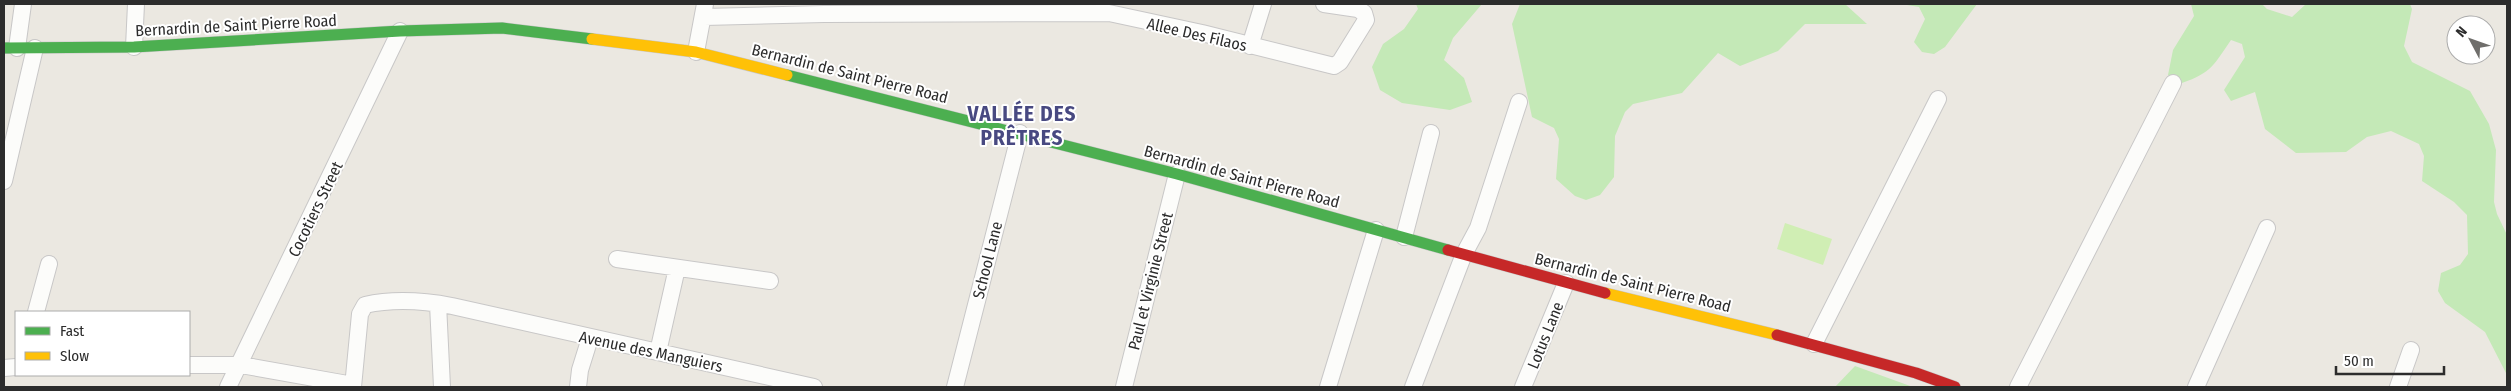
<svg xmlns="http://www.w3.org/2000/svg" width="2511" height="391" viewBox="0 0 2511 391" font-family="'Fira Sans Condensed',sans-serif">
<rect width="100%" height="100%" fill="#ebe8e1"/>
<path fill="#c4e9b7" d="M1416 4H1482L1453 38 1444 60 1464 78 1472 102 1450 110 1402 103 1380 90 1372 67 1383 44 1404 29 1418 9Z
M1520 4H1845L1867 24H1805L1778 51 1740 66 1718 53 1682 93 1633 104 1625 112 1615 136 1614 177 1600 195 1586 200 1575 196 1556 179 1559 139 1554 128 1532 117 1512 24Z
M1901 4H1977L1945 47 1934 54 1922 52 1914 42 1925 19 1919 7Z
M2191 4H2262L2267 9 2292 17 2306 4H2410L2412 9 2404 46 2412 62 2470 91 2489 124 2496 150 2494 202 2497 214 2507 235V375L2485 332 2445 303 2438 291 2441 273 2460 265 2468 254 2467 215 2454 202 2422 181 2424 156 2419 144 2391 131 2367 137 2346 152 2296 153 2265 129 2255 92 2231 101 2224 90 2245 57 2242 44 2231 40C2212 68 2210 74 2176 85L2168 75 2173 50 2194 16Z
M1855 366 1913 387H1835Z"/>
<path fill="#d0eeb4" d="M1785 223 1832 239 1823 265 1777 249Z"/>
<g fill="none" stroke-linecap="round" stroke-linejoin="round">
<defs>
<path id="street" d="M704 17 824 14 1109 13 1202 33 1334 66 1340 62 1366 20 1364 13 1358 9 1324 4
M1250 46 1263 4
M134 47 136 4
M17 48 23 4
M696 52 705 4
M4 181 35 48
M1404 237 1431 133
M617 259 770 281
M438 304 442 387
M36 312 49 264
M1814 344 1938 99
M658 352 677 268
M189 365H241L353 385
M4 368 16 367
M228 387 400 31
M353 387 360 314 365 305C392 299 425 301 452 306L814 387
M578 387 580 370 590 338
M955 387 1020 133
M1124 387 1177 174
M1328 387 1376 230
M1413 387 1464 254 1478 228 1519 102
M1523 387 1566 283
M2018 387 2173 83
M2196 387 2267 228
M2398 387 2411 350"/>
<path id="fast" d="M4 48 134 47 400 31 502 28 592 39
M787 75 1177 174 1448 250"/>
<path id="slow" d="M592 39 696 52 787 75
M1605 293 1777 335"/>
<path id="jam" d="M1448 250 1605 293
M1777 335 1916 373 1955 387"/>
</defs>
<use href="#street" stroke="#c8c7c7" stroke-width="18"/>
<use href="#fast" stroke="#c8c7c7" stroke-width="12"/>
<use href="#slow" stroke="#c8c7c7" stroke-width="12"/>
<use href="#jam" stroke="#c8c7c7" stroke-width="12"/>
<use href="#street" stroke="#fcfcfa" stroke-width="16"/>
<use href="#fast" stroke="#4caf50" stroke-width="11"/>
<use href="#slow" stroke="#ffc107" stroke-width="11"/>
<use href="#jam" stroke="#c62828" stroke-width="11"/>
</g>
<g text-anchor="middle" stroke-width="4" stroke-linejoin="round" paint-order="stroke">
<g font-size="16" fill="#2c2c2c" stroke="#fff">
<text transform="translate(236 25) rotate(-3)" y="6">Bernardin de Saint Pierre Road</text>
<text transform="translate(1197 34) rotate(13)" y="6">Allee Des Filaos</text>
<text transform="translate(850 73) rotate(14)" y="6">Bernardin de Saint Pierre Road</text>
<text transform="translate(1242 176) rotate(15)" y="6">Bernardin de Saint Pierre Road</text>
<text transform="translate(315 209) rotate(-64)" y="6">Cocotiers Street</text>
<text transform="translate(987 260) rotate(-76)" y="6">School Lane</text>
<text transform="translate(1150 281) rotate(-76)" y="6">Paul et Virginie Street</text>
<text transform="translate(1633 282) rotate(14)" y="6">Bernardin de Saint Pierre Road</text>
<text transform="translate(1545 335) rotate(-68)" y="6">Lotus Lane</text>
<text transform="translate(651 351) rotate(12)" y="6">Avenue des Manguiers</text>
</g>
<g font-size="21" font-weight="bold" letter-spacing="1" fill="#484981" stroke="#fff">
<text x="1022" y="121">VALLÉE DES<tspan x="1022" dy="24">PRÊTRES</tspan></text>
</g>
</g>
<rect width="2511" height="391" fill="none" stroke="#2c2c2c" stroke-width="10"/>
<rect x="15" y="311" width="175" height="65" fill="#ffffff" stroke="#ababab"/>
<rect x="25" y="327" width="25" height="8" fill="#4caf50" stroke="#ababab"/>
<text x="60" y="336" font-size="15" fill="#2c2c2c">Fast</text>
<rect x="25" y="352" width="25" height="8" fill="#ffc107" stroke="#ababab"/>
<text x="60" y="361" font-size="15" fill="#2c2c2c">Slow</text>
<g transform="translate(2471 40) rotate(311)"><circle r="24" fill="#ffffff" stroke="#ababab"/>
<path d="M0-4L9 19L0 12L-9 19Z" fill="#6f6e6b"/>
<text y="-8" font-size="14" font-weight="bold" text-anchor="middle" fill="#2c2c2c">N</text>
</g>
<path d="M2336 366v8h108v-8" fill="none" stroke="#2c2c2c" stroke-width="2.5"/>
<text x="2344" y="366" font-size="15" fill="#2c2c2c" stroke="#ffffff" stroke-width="4" paint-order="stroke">50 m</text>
</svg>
